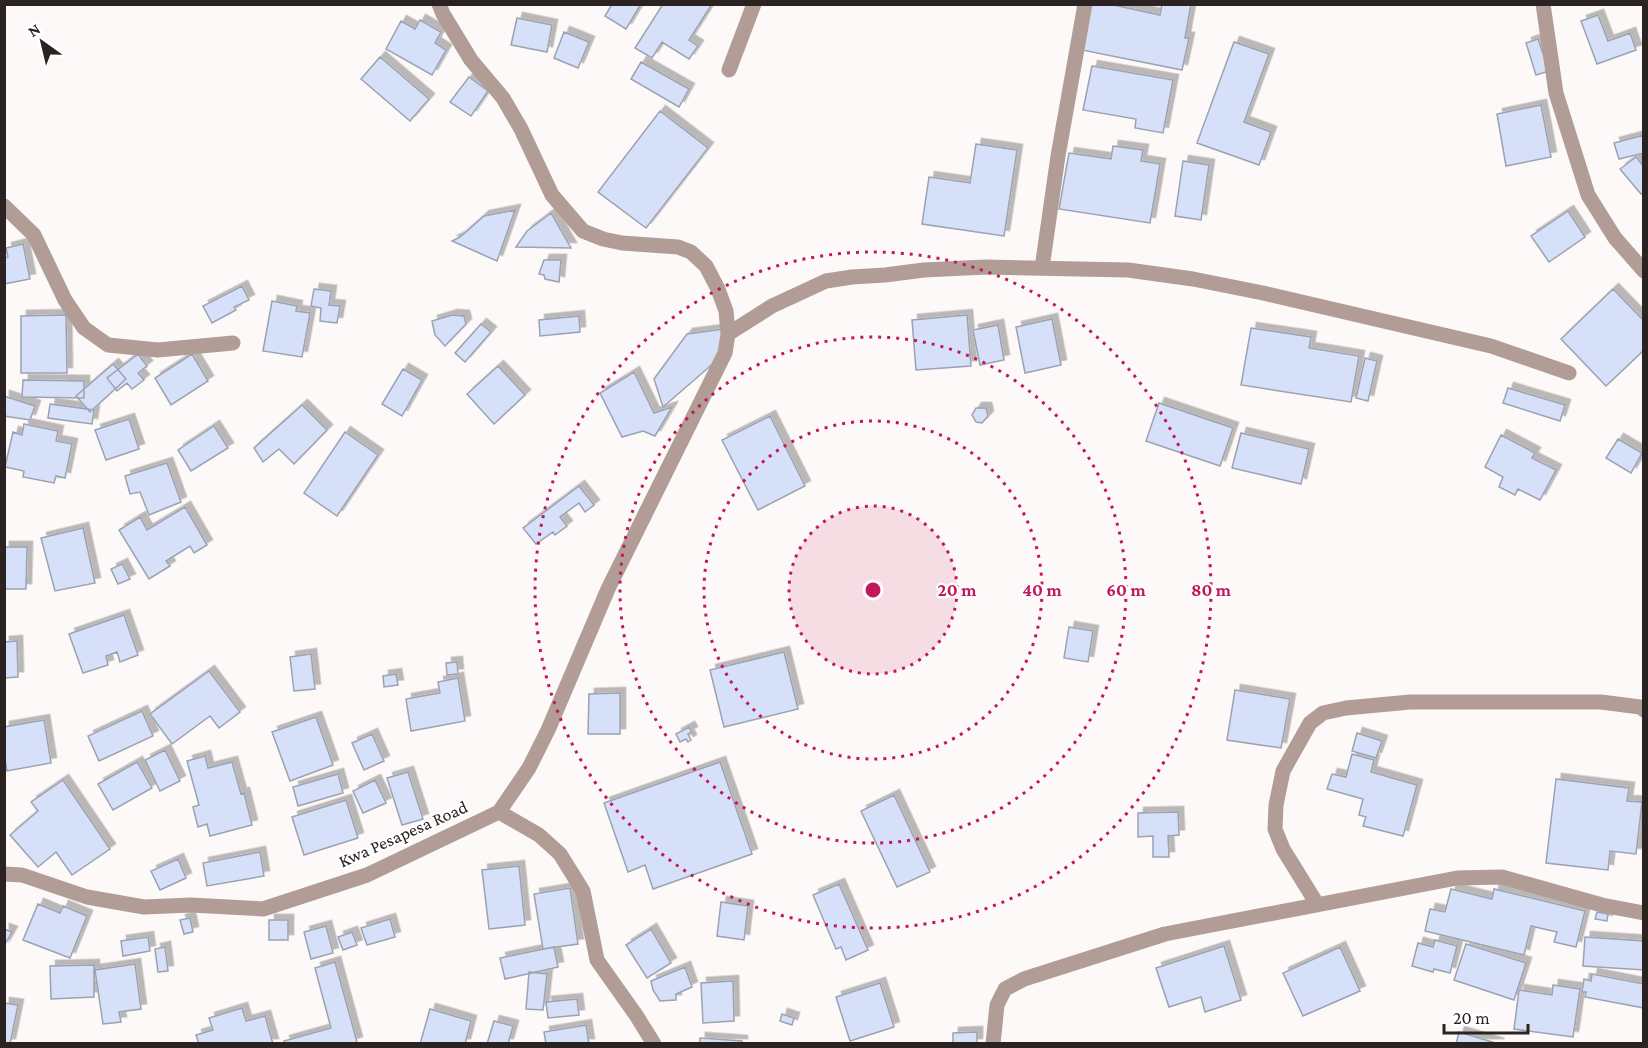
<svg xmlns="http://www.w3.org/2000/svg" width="1648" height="1048" viewBox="0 0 1648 1048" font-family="'Crimson Pro',serif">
<defs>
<filter id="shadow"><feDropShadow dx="5.5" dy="-5.5" stdDeviation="0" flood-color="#0004"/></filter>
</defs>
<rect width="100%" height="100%" fill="#fdf9f8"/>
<path fill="#d6e1f9" stroke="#9ba2b1" stroke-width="1.5" filter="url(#shadow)" d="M612 4H641L626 29 605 16Z
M663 4H712L689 40 698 46 689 59 662 42 652 58 635 48Z
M1091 4H1109L1160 15 1162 4H1191L1185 38H1189L1182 70 1082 50Z
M1598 15 1608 41 1630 33 1636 50 1597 64 1581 21Z
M517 18 552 25 547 52 511 45Z
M420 20 441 32 435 43 446 50 432 75 386 49 401 21 415 29Z
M564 32 589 42 578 68 554 58Z
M1538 39 1549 71 1536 75 1526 43Z
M1234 42 1269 54 1244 122 1271 132 1259 165 1197 143Z
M380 57 429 99 410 121 361 79Z
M641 62 689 89 679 107 631 79Z
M1092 66 1173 80 1163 133 1135 128 1136 119 1083 110Z
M469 77 488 91 471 116 450 102Z
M1541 105 1551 157 1506 166 1497 114Z
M660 111 708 148 646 228 598 192Z
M1644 135V153L1619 159 1614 143Z
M976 144 1017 150 1004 236 922 224 929 177 970 183Z
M1113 146 1143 150 1141 161 1160 164 1150 223 1059 209 1069 153 1111 159Z
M1636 157 1644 167V192L1641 194 1620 169Z
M1183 161 1209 165 1201 220 1175 216Z
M515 210 497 261 452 241 460 237 484 216Z
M1568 211 1585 237 1549 262 1531 236Z
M551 213 571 248 516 247 527 231Z
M23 244 30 279 4 284V258L8 257 6 248Z
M544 260H561L559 282 545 279 544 275 539 274Z
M242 286 249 300 234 307 236 310 212 323 203 306Z
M314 289 331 291 329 305 340 306 337 323 320 321 321 308 311 306Z
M1613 289 1644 321V350L1606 386 1561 339Z
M272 301 297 306 296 311 310 313 302 357 263 351Z
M66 315 67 373H21V316Z
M452 315 464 316 466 324 445 346 435 335 432 321Z
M967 315 971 366 916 370 912 320Z
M579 316 580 332 540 336 539 320Z
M1052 319 1061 365 1025 373 1016 327Z
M481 324 491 332 465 362 455 353Z
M998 325 1004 360 980 365 973 330Z
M1251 328 1311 337 1309 348 1359 356 1351 402 1241 385Z
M724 329 723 355 663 407 654 379 687 334Z
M138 354 147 366 138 373 144 380 132 389 127 383 117 391 107 378Z
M192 354 208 381 171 405 155 378Z
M1365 358 1377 361 1368 401 1356 398Z
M113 364 126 379 90 412 76 396Z
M498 366 525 395 494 424 467 394Z
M403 369 422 380 402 416 382 404Z
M634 372 654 413 672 407 655 436 643 431 622 437 600 393Z
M23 380 84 381V398L22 397Z
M1508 388 1565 405 1560 421 1503 403Z
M4 396 35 406 30 420 4 416Z
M1159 403 1233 428 1220 466 1146 441Z
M50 404 94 410 92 424 48 418Z
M302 405 327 430 294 464 279 449 263 462 254 448Z
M976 408H986L988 416 982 423 976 422 972 415Z
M770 416 805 486 758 510 722 440Z
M129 419 139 449 106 460 95 430Z
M24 424 58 431 56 441 72 444 65 478 56 476 54 483 23 477 24 471 5 467 13 432 22 435Z
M214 426 228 448 191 471 178 450Z
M345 432 378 455 337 516 304 493Z
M1241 433 1309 449 1301 484 1232 468Z
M1501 435 1535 453 1532 458 1556 470 1540 500 1518 489 1515 495 1499 487 1503 477 1485 467Z
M1618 439 1642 453 1631 473 1606 458Z
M167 463 181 502 149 515 140 492 130 494 125 476Z
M579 486 594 505 585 512 579 503 560 517 567 526 555 535 553 532 536 544 523 528Z
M185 507 207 545 194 553 190 546 166 561 170 566 149 579 119 530 140 517 147 530Z
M83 528 95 583 55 591 41 538Z
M4 547H27L26 589H4Z
M122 564 130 579 118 584 111 569Z
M124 615 138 655 120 662 117 652 106 656 108 665 83 673 69 634Z
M1069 627 1093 631 1088 662 1064 658Z
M17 641 18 677 4 678V642Z
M784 652 798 709 724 727 710 670Z
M311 654 315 689 294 691 290 657Z
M457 662 458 674 447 675 446 663Z
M209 671 240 712 219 728 210 716 172 744 150 714Z
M396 674 398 685 384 687 383 676Z
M458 678 465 721 411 731 406 699 440 693 438 682Z
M1235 690 1290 699 1281 748 1227 740Z
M620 693V734H588L589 694Z
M142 711 153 736 99 761 88 736Z
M316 717 333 765 290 781 272 732Z
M44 720 51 763 7 771 4 755V727Z
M689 727 692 732 688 734 691 740 688 742 686 739 680 742 676 734Z
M1357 733 1382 741 1376 758 1352 751Z
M372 734 384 761 364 770 352 743Z
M165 750 180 781 160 791 145 760Z
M1352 754 1374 760 1371 772 1417 785 1403 836 1363 826 1366 817 1359 815 1363 799 1327 789 1332 774 1346 777Z
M205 756 208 768 232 762 241 794 244 793 252 825 210 836 207 824 198 827 193 807 199 805 187 761Z
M137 762 152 788 113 810 98 784Z
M720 762 752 854 653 889 645 865 628 872 604 803Z
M408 772 423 819 402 825 387 778Z
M338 774 343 793 298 806 293 787Z
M1556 779 1629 788 1627 801 1642 802 1636 854 1610 851 1608 870 1546 863Z
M63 780 110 849 72 875 56 852 38 867 10 835 38 811 31 802Z
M375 780 386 803 363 813 353 791Z
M894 795 930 872 897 887 861 811Z
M346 800 358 838 304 855 292 817Z
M1178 812 1179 835 1168 836 1169 857H1153V836L1138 837V813Z
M260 852 264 876 207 886 203 863Z
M178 859 186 878 160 890 151 871Z
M519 866 525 925 489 929 482 870Z
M839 884 868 950 846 960 841 947 836 949 813 895Z
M570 888 578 944 543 949 534 894Z
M1451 889 1492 899 1494 889 1585 911 1576 947 1554 942 1557 932 1531 926 1524 955 1425 931 1430 909 1445 912Z
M721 902 748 906 744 940 717 936Z
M38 904 60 913 63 906 87 916 70 958 23 940Z
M1597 912 1608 914 1607 921 1595 919Z
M190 918 193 932 184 934 180 920Z
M390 919 395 937 367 945 361 928Z
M269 920H288V940H269Z
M326 926 333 953 311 959 304 932Z
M4 929 12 932 4 946Z
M651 929 671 963 647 978 626 945Z
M352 932 357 945 343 950 338 937Z
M148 937 150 951 123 956 121 941Z
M1585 937 1644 941V970L1583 966Z
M1435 940 1457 946 1450 973 1434 969 1433 972 1412 966 1418 943 1433 947Z
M1466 944 1526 963 1514 1000 1454 980Z
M1224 946 1241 1000 1205 1012 1201 997 1169 1007 1156 968Z
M165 947 168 971 158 972 155 949Z
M554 947 558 967 505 979 500 958Z
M1340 947 1360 991 1303 1016 1283 973Z
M335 962 357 1042 351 1044H285L284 1041 331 1028 315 968Z
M135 964 141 1009 119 1012 121 1022 103 1024 95 970Z
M94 965V997L51 999 50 966Z
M685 967 692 987 676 994V1000L660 1001 653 990 651 981Z
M529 972 547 974 543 1010 526 1009Z
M1592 974 1644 984V1008L1585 997 1586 992H1582L1584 979 1591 981Z
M733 981 734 1021 703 1023 701 983Z
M880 983 894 1027 850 1041 836 997Z
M1553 985 1580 989 1573 1037 1514 1029 1519 990 1552 995Z
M577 999 579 1015 548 1018 546 1002Z
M4 1003 18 1005 10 1044H4Z
M242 1008 246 1021 265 1016 273 1044H199L196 1035 213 1030 209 1018Z
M430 1009 471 1021 465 1044H420Z
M782 1014 794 1018 792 1025 780 1021Z
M494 1021 513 1026 508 1044H487Z
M586 1025 589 1044H546L544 1032Z
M977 1032V1044H953V1033Z
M1459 1032 1499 1044H1456Z
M700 1038 742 1041V1044H700Z"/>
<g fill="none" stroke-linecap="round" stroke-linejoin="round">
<path stroke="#b19c96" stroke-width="15" d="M439 4 443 14 471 60 503 98 521 129 552 195 583 231 603 239 622 243 678 247 691 252 706 266 718 289 726 311 728 334 725 353 608 589 548 730 529 768 499 812
M1543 4 1556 93 1588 195 1615 238 1644 271
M729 70 754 4
M4 206 34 235 65 300 84 328 108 345 158 350 233 343
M1042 268 1058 156 1085 4
M728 334 772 306 826 281 852 277 885 275 924 270 986 267 1128 270 1193 279 1263 293 1491 346 1569 373
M4 874 22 875 87 897 144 907 191 905 263 909 367 875 499 812 539 835 560 854 583 891 597 960 636 1015 654 1044
M1317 904 1283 849 1275 829 1276 805 1283 771 1310 723 1323 713 1346 708 1410 702H1601L1640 707 1644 710
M993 1044 997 1005 1005 989 1024 979 1165 934 1457 878 1502 877 1602 905 1644 913"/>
</g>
<circle cx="873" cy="590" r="84" fill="#c2185b" fill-opacity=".12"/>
<g fill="none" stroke="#c2185b" stroke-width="3" stroke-dasharray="3 6">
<circle cx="873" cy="590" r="84"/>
<circle cx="873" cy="590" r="169"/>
<circle cx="873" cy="590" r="253"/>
<circle cx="873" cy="590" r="338"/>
</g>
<g text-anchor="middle" stroke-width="4.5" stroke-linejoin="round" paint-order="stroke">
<g font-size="18" fill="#2a2321" stroke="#fff">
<text transform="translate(403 834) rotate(-24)" y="6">Kwa Pesapesa Road</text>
</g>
</g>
<circle cx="873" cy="590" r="9" fill="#c2185b" stroke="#fff" stroke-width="3"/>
<g font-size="18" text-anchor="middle" font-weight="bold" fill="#c2185b" stroke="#fff" stroke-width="4.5" stroke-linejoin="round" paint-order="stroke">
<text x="957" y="596">20 m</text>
<text x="1042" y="596">40 m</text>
<text x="1126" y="596">60 m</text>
<text x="1211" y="596">80 m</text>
</g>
<rect width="1648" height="1048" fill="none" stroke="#2a2321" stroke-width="12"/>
<g transform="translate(42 42) rotate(326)" stroke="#ffffff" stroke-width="4.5" paint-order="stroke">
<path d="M0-4.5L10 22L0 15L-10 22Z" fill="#2a2321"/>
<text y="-9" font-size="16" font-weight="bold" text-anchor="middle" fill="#2a2321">N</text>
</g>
<path d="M1444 1024v9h84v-9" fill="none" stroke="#2a2321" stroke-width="3"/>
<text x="1453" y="1024" font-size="18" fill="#2a2321" stroke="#ffffff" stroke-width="4.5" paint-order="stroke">20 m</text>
</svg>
